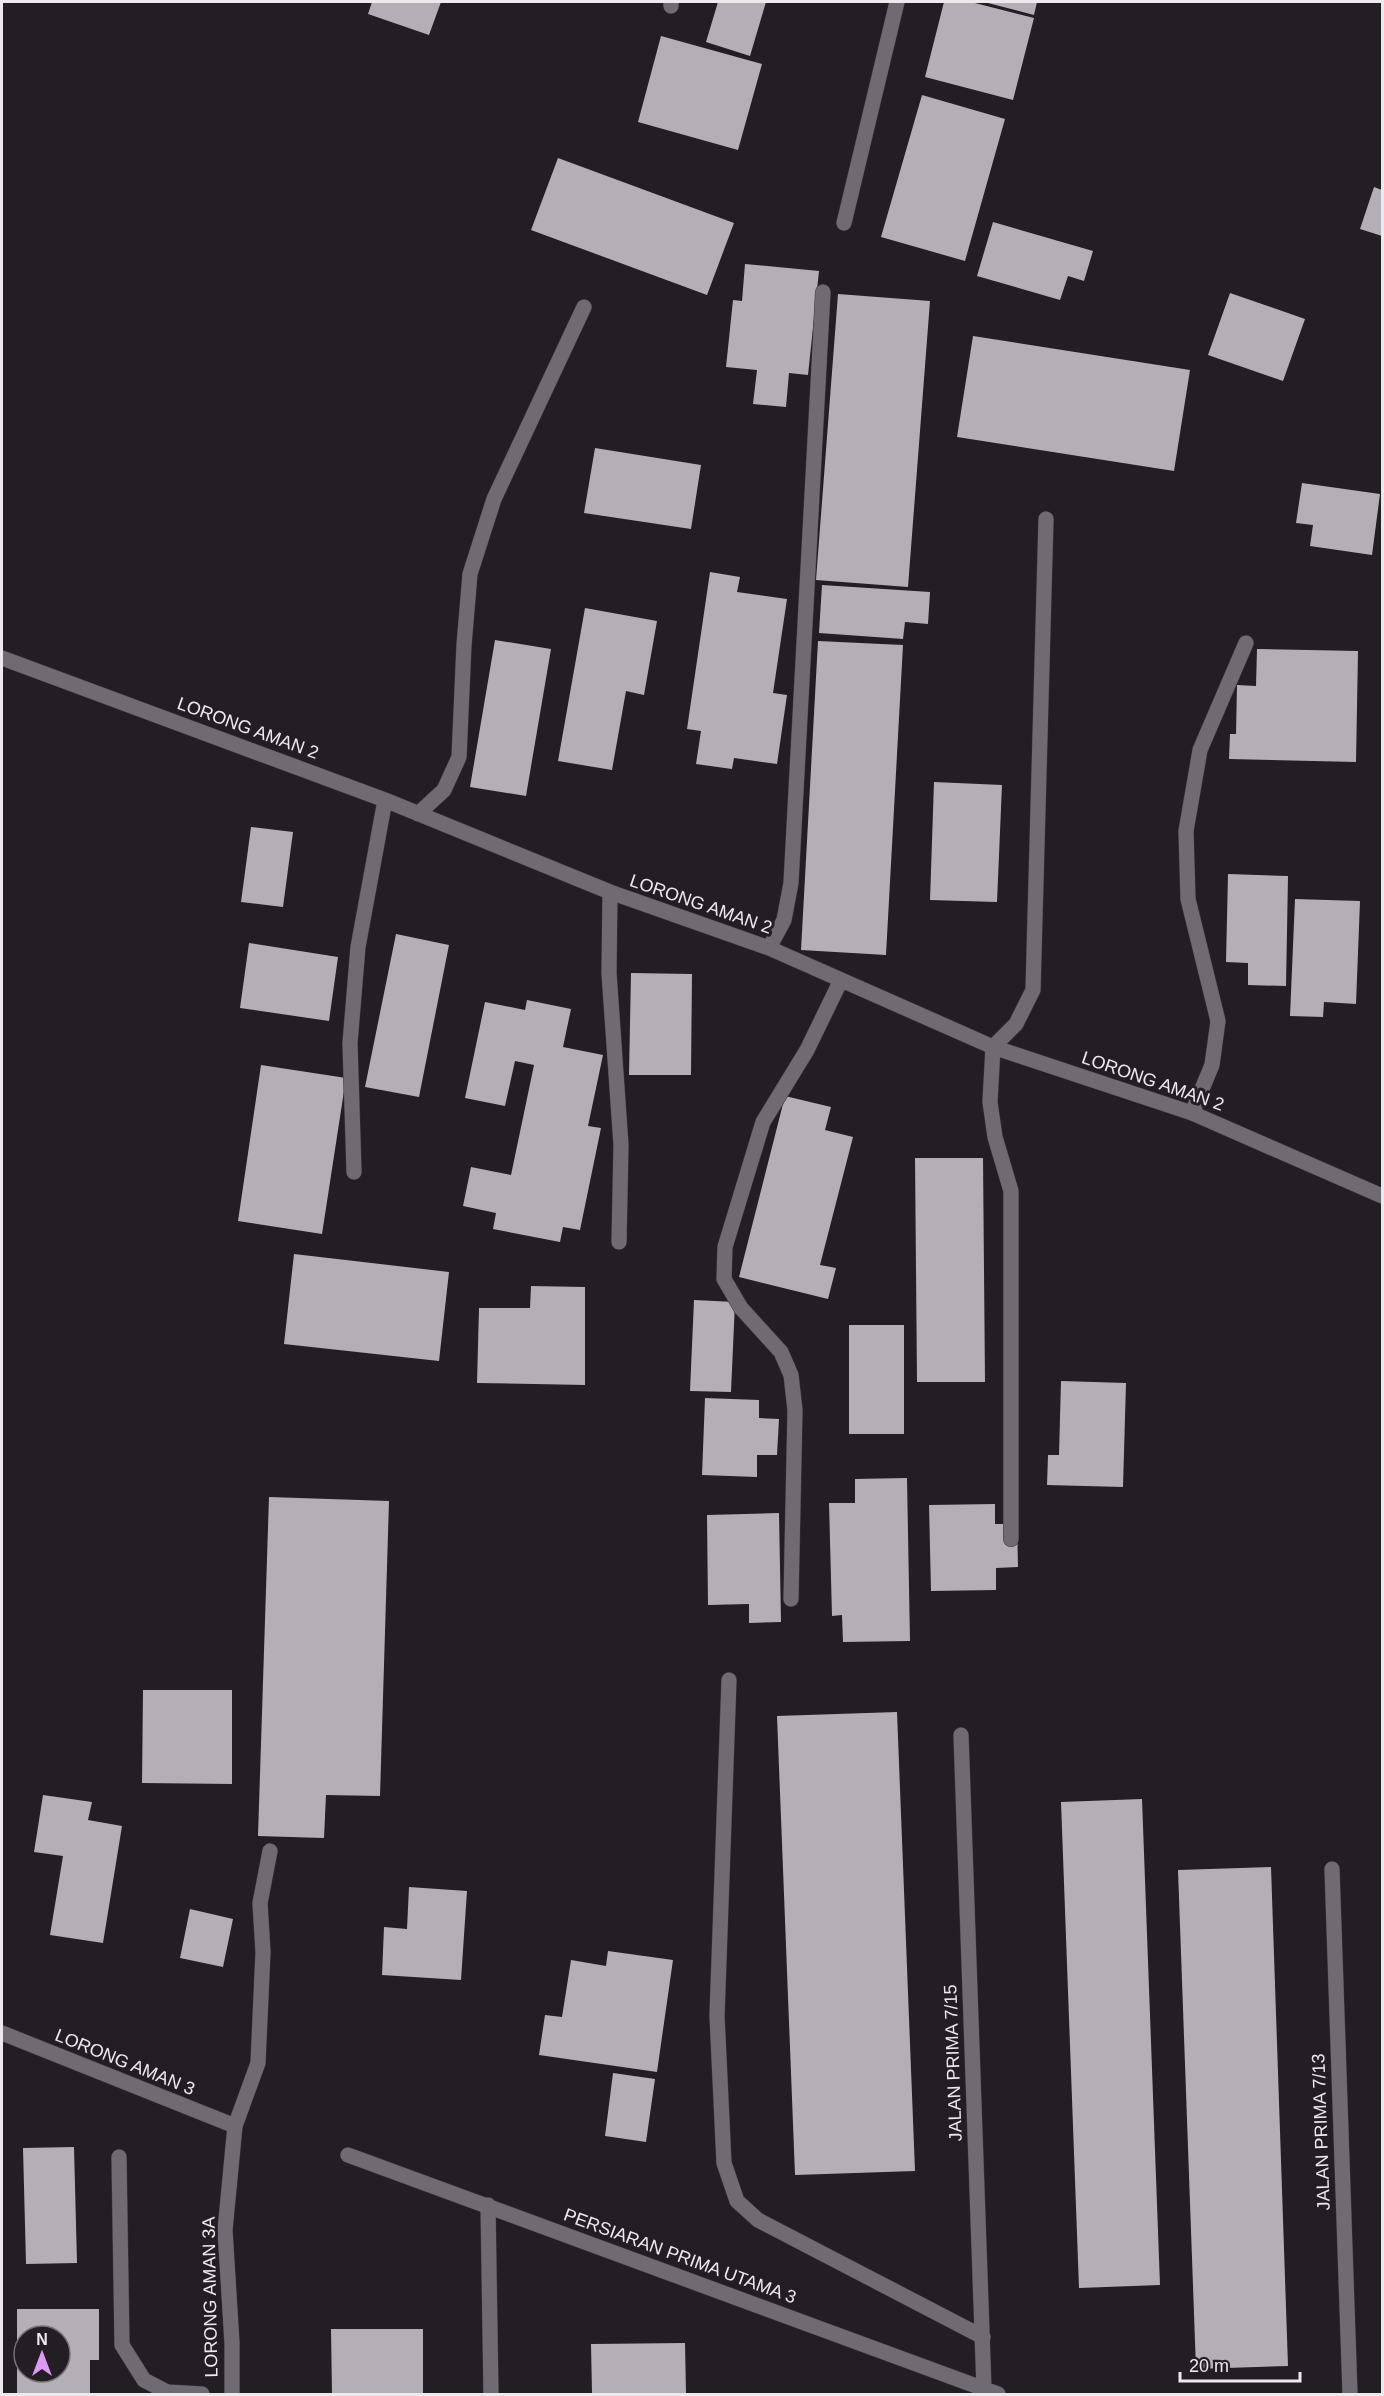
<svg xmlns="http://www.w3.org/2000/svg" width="1384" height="2396" viewBox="0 0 1384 2396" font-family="Helvetica,sans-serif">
<rect width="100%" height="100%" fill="#221e23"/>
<path fill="#b4afb6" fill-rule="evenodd" d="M372 2H441L429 35 368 14Z
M718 2H766L750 56 706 42Z
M944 2H971L1034 18 1013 100 925 77Z
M984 2H1037L1034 15Z
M661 36 762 64 738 150 638 122Z
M922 95 1005 119 965 261 881 237Z
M558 158 734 223 707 295 531 230Z
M1374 187 1382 190V236L1360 229Z
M993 222 1093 251 1084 281 1068 276 1060 300 977 276Z
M745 264 819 271 808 375 789 373 786 407 753 404 757 370 726 367 733 300 742 301Z
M1230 293 1305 319 1283 381 1208 355Z
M838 294 930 301 908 587 816 580Z
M973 336 1190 370 1174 471 957 437Z
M595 448 701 465 691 529 584 513Z
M1302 483 1380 494 1372 555 1310 546 1313 525 1296 523Z
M710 572 740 577 737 592 787 599 773 693 787 695 777 764 734 758 732 769 696 764 701 731 687 729Z
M822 585 930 592 928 624 905 622 903 639 819 633Z
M585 608 657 621 644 695 626 691 612 770 558 761Z
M495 640 551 649 526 796 470 787Z
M818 641 903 645 886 955 801 950Z
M1257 649 1358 651 1356 762 1229 759 1230 734H1236L1237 685 1256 686Z
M934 782 1002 785 997 902 930 900Z
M251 827 293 832 283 907 241 902Z
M1228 874 1288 876 1286 986 1248 985V963L1226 962Z
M1295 899 1360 901 1356 1004 1324 1002 1323 1017 1290 1016Z
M396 934 449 945 419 1097 365 1087Z
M249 943 338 957 329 1021 240 1008Z
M631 973 692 974 691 1075H629Z
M527 1000 571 1009 563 1047 603 1055 588 1126 601 1128 580 1230 563 1227 560 1242 493 1229 496 1213 463 1206 471 1167 511 1175 534 1065 515 1061 505 1106 465 1098 485 1002 525 1010Z
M261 1065 346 1078 322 1234 238 1221Z
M785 1096 831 1107 825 1130 853 1137 820 1265 836 1268 828 1299 739 1277Z
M915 1158H983L985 1382H917Z
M294 1254 449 1272 439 1361 284 1344Z
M531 1286 585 1287V1385L477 1383 479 1308H530Z
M694 1300 735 1302 731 1392 690 1391Z
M849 1325H904V1434H849Z
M1061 1381 1126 1383 1123 1487 1047 1485 1048 1455H1059Z
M705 1398 759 1400V1418L779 1419 777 1455H757V1477L702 1475Z
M907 1478 910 1641 843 1642 842 1615 832 1616 829 1503H855V1479Z
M269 1497 389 1501 380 1796 326 1795 324 1838 258 1836Z
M995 1504V1524H1017L1018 1567 996 1568V1590L931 1591 929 1505Z
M779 1513 781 1622 749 1623V1604L708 1605 707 1515Z
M143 1690H232V1784L142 1783Z
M897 1712 915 2171 795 2175 777 1716Z
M43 1795 92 1802 88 1820 122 1826 103 1943 50 1935 63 1856 34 1852Z
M1142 1799 1160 2285 1079 2288 1061 1802Z
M1271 1867 1288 2366 1196 2369 1178 1870Z
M409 1887 467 1891 461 1980 382 1975 384 1927 407 1929Z
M190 1909 233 1919 223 1967 180 1958Z
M608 1951 673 1960 657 2072 539 2055 545 2015 562 2017 571 1960 606 1966Z
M613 2073 655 2079 646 2142 605 2136Z
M74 2147 77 2263 26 2264 23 2148Z
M17 2309H99V2360H90V2394H17ZM24 2336H60V2372H24Z
M331 2329H423V2394H332Z
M685 2343 686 2394H592L591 2344Z"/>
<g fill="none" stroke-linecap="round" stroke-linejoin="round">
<defs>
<path id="lane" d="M671 6V2
M993 1047 1016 1024 1033 990 1046 519
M729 1680 717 2016 724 2163 737 2201 758 2220 983 2337
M235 2126 258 2063 263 1952 260 1903 270 1851
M119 2157 122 2345 144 2380 167 2392 202 2394"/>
<path id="street" d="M844 223 897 2
M2 658 385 800 610 892 769 948 993 1047 1192 1113 1382 1196
M418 814 444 790 459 757 464 645 470 574 494 499 584 307
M610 892 609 973 621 1145 619 1242
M769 948 784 920 791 883 823 292
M993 1047 990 1102 995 1137 1011 1191V1539
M1192 1113 1212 1065 1218 1021 1188 899 1186 831 1200 750 1246 643
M354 1172 350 1043 358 947 385 800
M791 1599 795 1410 791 1375 781 1352 741 1308 724 1279 725 1247 763 1122 807 1050 841 980
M961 1735 984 2389
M1332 1869 1350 2394
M2 2033 235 2126 225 2230 232 2343V2394
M348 2155 998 2394
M488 2205 491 2394"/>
</defs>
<use href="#lane" stroke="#3d3a3e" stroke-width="16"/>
<use href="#street" stroke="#3d3a3e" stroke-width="16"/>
<use href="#lane" stroke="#706b72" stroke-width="15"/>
<use href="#street" stroke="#706b72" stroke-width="15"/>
</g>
<g text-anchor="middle" stroke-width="6" stroke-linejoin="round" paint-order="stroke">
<g font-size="18" fill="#edeaee" stroke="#221e23">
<text transform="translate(248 728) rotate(20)" y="6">LORONG AMAN 2</text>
<text transform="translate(701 904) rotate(19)" y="6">LORONG AMAN 2</text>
<text transform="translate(1153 1081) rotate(19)" y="6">LORONG AMAN 2</text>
<text transform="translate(125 2062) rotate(22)" y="6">LORONG AMAN 3</text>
<text transform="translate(953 2063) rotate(-92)" y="6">JALAN PRIMA 7/15</text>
<text transform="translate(1321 2132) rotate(-92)" y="6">JALAN PRIMA 7/13</text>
<text transform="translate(680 2256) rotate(20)" y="6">PERSIARAN PRIMA UTAMA 3</text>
<text transform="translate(210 2297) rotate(-91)" y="6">LORONG AMAN 3A</text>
</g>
</g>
<rect width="1384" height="2396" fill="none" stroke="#edeaee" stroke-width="6"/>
<g transform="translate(42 2354)"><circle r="28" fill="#221e23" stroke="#737074" stroke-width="1.5"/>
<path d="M0-4.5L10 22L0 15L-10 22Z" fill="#dd99f4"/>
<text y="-9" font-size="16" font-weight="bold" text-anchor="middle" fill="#edeaee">N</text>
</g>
<path d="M1180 2372v9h120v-9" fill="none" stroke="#edeaee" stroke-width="3"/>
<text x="1189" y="2372" font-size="18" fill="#edeaee" stroke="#221e23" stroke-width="4.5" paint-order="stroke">20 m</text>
</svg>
